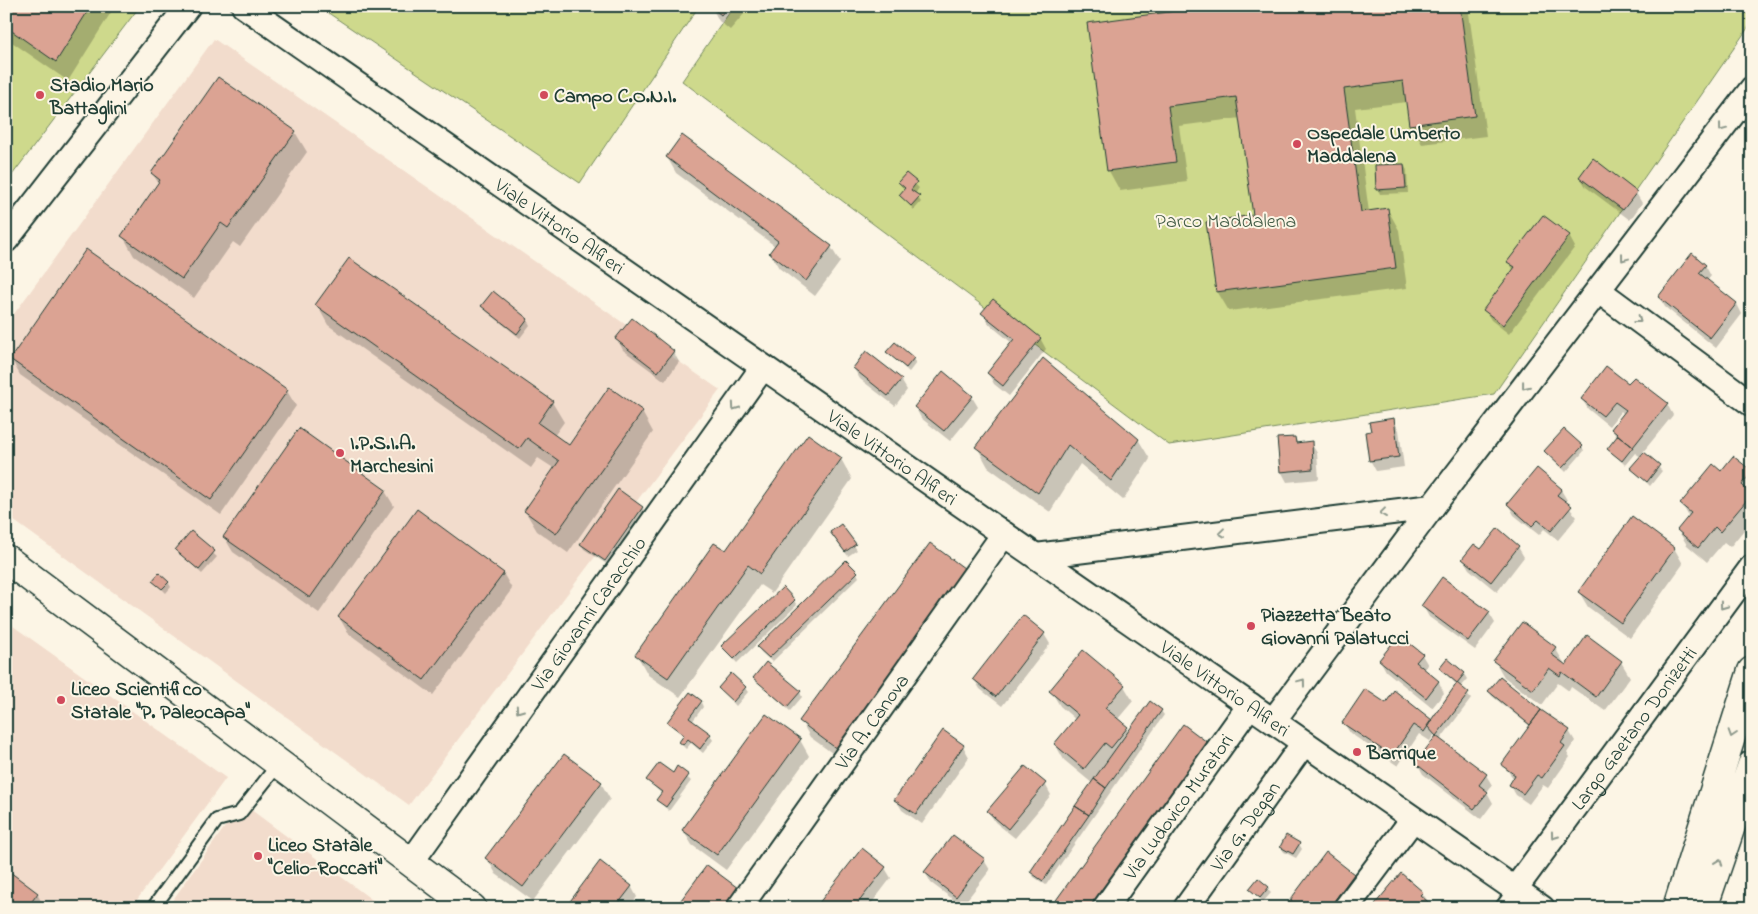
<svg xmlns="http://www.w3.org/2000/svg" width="1758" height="914" viewBox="0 0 1758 914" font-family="'Indie Flower',sans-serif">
<rect width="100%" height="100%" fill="#fcf5e5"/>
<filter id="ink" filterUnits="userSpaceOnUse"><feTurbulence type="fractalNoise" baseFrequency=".02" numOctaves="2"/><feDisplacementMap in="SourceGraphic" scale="10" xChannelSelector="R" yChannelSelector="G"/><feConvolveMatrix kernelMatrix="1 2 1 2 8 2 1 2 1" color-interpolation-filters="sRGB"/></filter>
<g filter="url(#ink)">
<path fill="#f2dccc" d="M214 39 720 390 409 805 6 515V325Z
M6 621 226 778 131 908H6Z
M242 803 383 908H167Z"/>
<path fill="#ced98c" stroke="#768b60" d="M6 6H140L6 183Z
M318 6H699L580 183Z
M734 6H1752V22L1494 394 1169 445 682 81Z"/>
<path fill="#0003" d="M6 6H115L68 81 6 38Z
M711 6H751L730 30 719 21Z
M1222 6H1468L1486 136 1422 144 1410 124 1407 102 1355 108 1369 212 1388 210 1399 230 1407 288 1229 311 1217 291 1254 216 1241 118 1179 126 1187 182 1120 191 1109 171 1088 24Z
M295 132 307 152 240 247 233 242 194 298 134 256 123 236 159 184 152 173Z
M667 157 831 247 840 262 815 296 779 268 770 253 775 246 676 173Z
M1404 165 1407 170 1408 193 1380 194 1378 190Z
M906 175 919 188 915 194 921 202 914 210 900 195 905 190 899 183Z
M1580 177 1636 193 1642 203 1630 220 1586 187Z
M1569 236 1575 247 1509 334 1491 320 1485 310 1514 271 1509 262Z
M1705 265 1711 276 1707 281 1737 304 1742 314 1716 348 1665 307 1659 297Z
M317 305 552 402 564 422 554 436 569 446 642 412 653 432 568 553 537 531 525 511 555 469 538 458 531 468 328 325Z
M483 306 527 320 530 325 520 338 486 311Z
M983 313 1040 338 1046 349 1009 396 994 384 988 373 1012 343 989 324Z
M617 339 673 351 679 362 665 381 623 350Z
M888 352 913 359 916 363 909 372Z
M11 359 287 391 296 406 221 515 20 375Z
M854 369 901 380 907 390 895 406 860 379Z
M1629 385 1667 404 1673 415 1643 452 1662 471 1650 486 1632 468 1641 457 1635 453 1625 465 1609 449 1617 438 1612 429 1624 414 1621 411 1609 426 1588 409 1582 399Z
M972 397 978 407 950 441 921 418 915 407Z
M1393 420 1399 430 1404 467 1376 471 1370 460 1372 432Z
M1295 438 1298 444 1311 443 1317 453 1319 479 1287 482 1281 471Z
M1138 439 1150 459 1123 500 1080 464 1050 512 988 467 977 447Z
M1582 446 1584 451 1566 472 1545 451Z
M1733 458 1752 472V520L1730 547 1724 542 1707 562 1687 545 1678 530 1689 517 1682 504 1721 472Z
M841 459 852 479 772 593 760 585 680 697 648 675 637 655 726 552Z
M1561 490 1567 500 1565 503 1577 517 1558 540 1544 529 1539 535 1514 515 1508 504Z
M385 491 394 506 319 613 233 552 224 537Z
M642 507 645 512 608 565 584 549 581 544Z
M841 526 857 550 848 556 834 538Z
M191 533 217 557 202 574 176 550Z
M1518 547 1524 557 1497 592 1469 569 1463 559 1481 551Z
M1674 548 1683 564 1630 638 1588 607 1579 592Z
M503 573 512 589 433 695 348 633 339 617Z
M857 573 859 577 772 662 761 652 758 647Z
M154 581 168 582 171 587 166 593Z
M976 587 846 763 810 737 801 721Z
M794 601 797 605 737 663 726 651 723 646Z
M1423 606 1489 613 1495 623 1475 650 1429 617Z
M1044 634 1050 644 1002 706 980 689 974 679Z
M1555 648 1566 666 1621 662 1630 677 1605 711 1571 687 1569 691 1558 683 1542 705 1504 677 1495 661Z
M1422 655 1428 665 1424 670 1439 682 1444 693 1432 708 1386 671 1380 660Z
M1440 668 1464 674 1467 679 1460 687 1471 699 1440 740 1486 775 1492 785 1487 792 1493 803 1481 819 1423 774 1417 763 1437 737 1435 734 1430 741 1419 734 1398 766 1350 733 1344 723 1386 705 1431 720 1457 685Z
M755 678 800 692 802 697 790 711Z
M1124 686 1133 701 1117 720 1129 732 1161 711 1164 715 1046 885 1034 877 1031 872 1093 784 1064 760 1055 744 1076 720 1060 706 1051 691Z
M720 688H745L748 692 736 706Z
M1489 691 1540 711 1569 731 1575 741 1567 753 1570 757 1548 788 1543 785 1529 804 1516 795 1510 785 1514 779 1503 765 1530 726 1492 696Z
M701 702 703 707 692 722 710 735 713 740 703 753 691 743 686 749 683 746 680 742 684 736 669 722Z
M766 716 800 740 809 756 726 870 692 845 683 830Z
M943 732 963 746 969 757 922 824 902 810 896 800Z
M677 768 691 781 669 811 658 800 662 794 647 780 673 775Z
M1026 768 1045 784 1051 795 1015 838 995 822 989 812Z
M601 783 610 799 533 901 496 874 487 858Z
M1299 844 1302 849 1296 858 1284 852 1281 847Z
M984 860 990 870 962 906 931 883 925 872Z
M885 868 891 878 868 908H817Z
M1354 875 1362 890 1349 908H1286Z
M1258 880 1271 893 1263 902 1251 889Z
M631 886 637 897 629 908H567Z
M1422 893 1433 908H1379L1376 904Z
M37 894 43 904 40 908H6Z"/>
<path fill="#dba393" stroke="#1f3d34" d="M6 6H91L56 62 6 27Z
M710 6H729L721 15Z
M1213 6H1460L1475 116 1409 125 1403 81 1344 89 1361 212 1388 208 1396 268 1216 292 1206 222 1253 215 1236 97 1168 106 1176 162 1107 171 1087 23Z
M218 77 296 131 228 228 221 223 182 279 121 236 160 180 151 173Z
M682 135 832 246 806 281 769 253 778 241 666 157Z
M1593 158 1637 192 1623 210 1579 177Z
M1404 164 1406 188 1376 190 1375 165Z
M906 173 917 182 911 190 920 196 911 206 899 195 905 188 898 182Z
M1543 215 1570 235 1503 325 1483 310 1515 267 1507 262Z
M86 249 288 390 211 500 10 359Z
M1692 253 1706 265 1699 273 1737 303 1710 338 1658 297Z
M349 258 553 401 538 423 569 445 609 387 643 411 556 534 524 511 559 461 527 438 519 449 315 305Z
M493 291 528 319 517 334 481 306Z
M993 299 1041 338 1003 386 987 373 1014 339 981 313Z
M632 318 674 351 658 372 615 339Z
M895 342 914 358 906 368 886 352Z
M866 351 902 379 888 396 853 368Z
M1043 358 1139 439 1111 481 1068 445 1038 493 975 447Z
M1606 366 1628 383 1634 377 1668 403 1633 447 1611 429 1626 410 1615 402 1603 416 1581 399Z
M943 371 973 396 944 431 914 407Z
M1394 418 1399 457 1369 461 1365 432 1371 431 1369 422Z
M299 428 386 490 310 598 223 537Z
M1564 429 1583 446 1562 468 1544 451Z
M808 434 842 458 760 574 748 565 668 678 635 655 714 543 726 550Z
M1618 435 1633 447 1622 461 1607 449Z
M1295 437 1296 443 1312 441 1313 469 1280 472 1277 438Z
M1644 452 1660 465 1647 482 1630 468Z
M1733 456 1752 471 1742 485 1752 494 1720 532 1715 527 1698 548 1677 530 1691 513 1680 504 1713 464 1721 471Z
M1537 468 1562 489 1557 495 1572 506 1551 531 1538 520 1532 526 1507 504Z
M618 489 643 507 605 561 580 544Z
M417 509 504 573 424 680 338 617Z
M1632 516 1675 548 1621 623 1578 592Z
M841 524 856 544 845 552 830 532Z
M1498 528 1519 546 1491 582 1462 559 1474 544 1481 549Z
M191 531 215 551 199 570 175 550Z
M930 543 968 571 837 749 799 721Z
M846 560 858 572 769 658 757 647Z
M159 573 169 582 162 589 152 581Z
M1442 577 1490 612 1468 641 1421 606Z
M783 587 795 600 734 659 721 646Z
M1023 615 1045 633 996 697 973 679Z
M1522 622 1556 647 1551 654 1566 665 1587 635 1622 661 1596 697 1562 672 1560 676 1549 668 1533 690 1493 661Z
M1399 635 1423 654 1416 662 1439 681 1426 698 1379 660Z
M1083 650 1125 685 1105 708 1128 727 1111 748 1105 743 1084 769 1054 744 1078 715 1049 691Z
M1447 658 1465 673 1457 683 1439 668Z
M766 662 801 691 787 707 753 678Z
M731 673 746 687 733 702 718 688Z
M1500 677 1541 710 1530 725 1488 691Z
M1457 683 1469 693 1436 736 1427 726Z
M1365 689 1386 703 1394 690 1432 720 1424 732 1413 725 1392 756 1342 723Z
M690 692 702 701 689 718 711 734 700 749 688 739 683 745 679 742 684 735 667 722Z
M1150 701 1162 710 1106 788 1094 779Z
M1541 710 1570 730 1561 743 1565 746 1542 778 1537 775 1523 794 1509 785 1515 775 1501 765Z
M766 714 801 739 717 855 682 830Z
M1183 724 1211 745 1095 908H1060L1054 903Z
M943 730 964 745 916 814 894 800Z
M1436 736 1487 774 1479 785 1488 792 1474 809 1415 763Z
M564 754 602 782 523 887 485 858Z
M659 763 673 773 677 766 689 775 666 807 656 800 662 792 646 780Z
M1025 766 1046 783 1008 829 987 811Z
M1094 779 1106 788 1089 815 1075 806Z
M1075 806 1089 815 1043 881 1030 872Z
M953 835 985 859 956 897 924 872Z
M1286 835 1300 843 1293 854 1280 847Z
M862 848 886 867 854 908H815Z
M1326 852 1354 874 1329 908H1284Z
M600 861 632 886 615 908H565Z
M707 865 742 891 729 908H675Z
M6 869 38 893 27 908H6Z
M1401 873 1423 892 1420 895 1435 908H1380L1375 904Z
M1258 878 1269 887 1260 898 1249 889Z
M1752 897V908H1745Z"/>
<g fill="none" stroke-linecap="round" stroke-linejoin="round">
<defs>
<path id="lane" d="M153 908 217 820 239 814 280 762
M1501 908 1515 889"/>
<g id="street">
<path id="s1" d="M244 6 1542 908"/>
<path d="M6 240 188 6"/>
<path d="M1599 291 1752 404"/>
<path d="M1036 556 1432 507"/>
<path d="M1273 721 1432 507 1752 89"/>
<path id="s2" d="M412 861 763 367"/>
<path id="s3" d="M1515 889 1752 567"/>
<path id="s4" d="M739 908 1004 534"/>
<path id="s5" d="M1105 908 1250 705"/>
<path id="s6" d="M1186 908 1304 743"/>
<path d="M1346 908 1413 819"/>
</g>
<path id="secondary" d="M6 559 472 908
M1677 908 1752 671
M1703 908 1752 765"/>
</defs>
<use href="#lane" stroke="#1f3d34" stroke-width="16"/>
<use href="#street" stroke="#1f3d34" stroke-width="28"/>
<use href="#secondary" stroke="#1f3d34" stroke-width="31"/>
<use href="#lane" stroke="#fcf5e5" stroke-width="12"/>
<use href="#street" stroke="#fcf5e5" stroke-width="24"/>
<use href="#secondary" stroke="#fcf5e5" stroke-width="28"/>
</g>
<defs><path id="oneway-chevron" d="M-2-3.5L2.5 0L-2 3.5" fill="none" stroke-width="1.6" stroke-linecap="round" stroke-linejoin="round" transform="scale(1.25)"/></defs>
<g stroke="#8e998c">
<use href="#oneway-chevron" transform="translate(1722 128) rotate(127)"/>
<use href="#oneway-chevron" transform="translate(1624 258) rotate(127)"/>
<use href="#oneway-chevron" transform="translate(1638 320) rotate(37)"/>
<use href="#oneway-chevron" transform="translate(1525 386) rotate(128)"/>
<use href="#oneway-chevron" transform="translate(735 407) rotate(125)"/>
<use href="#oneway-chevron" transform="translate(1383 513) rotate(173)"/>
<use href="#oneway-chevron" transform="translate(1222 533) rotate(173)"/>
<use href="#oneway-chevron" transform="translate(1723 606) rotate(126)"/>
<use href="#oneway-chevron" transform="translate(1302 682) rotate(-53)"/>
<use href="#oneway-chevron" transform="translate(519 710) rotate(125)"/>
<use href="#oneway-chevron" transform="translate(1732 734) rotate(108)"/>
<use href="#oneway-chevron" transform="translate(1554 836) rotate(126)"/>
<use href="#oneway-chevron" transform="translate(1719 862) rotate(-70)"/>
</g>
</g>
<g fill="#d1495b" stroke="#fcf5e5" stroke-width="2">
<circle cx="40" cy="95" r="5"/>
<circle cx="544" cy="95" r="5"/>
<circle cx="1297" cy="144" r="5"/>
<circle cx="340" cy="453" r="5"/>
<circle cx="1251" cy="626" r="5"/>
<circle cx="61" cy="700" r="5"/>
<circle cx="1357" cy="752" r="5"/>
<circle cx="258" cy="856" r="5"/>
</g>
<g text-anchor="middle" stroke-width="4" stroke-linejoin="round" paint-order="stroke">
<g font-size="20" font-weight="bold" fill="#1f3d34" stroke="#fcf5e5" text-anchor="start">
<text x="50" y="91">Stadio Mario<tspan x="50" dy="23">Battaglini</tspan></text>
<text x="554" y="102">Campo C.O.N.I.</text>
<text x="1307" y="139">Ospedale Umberto<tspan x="1307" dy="23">Maddalena</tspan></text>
<text x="350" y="449">I.P.S.I.A.<tspan x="350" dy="23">Marchesini</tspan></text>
<text x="1261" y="621">Piazzetta Beato<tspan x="1261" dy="23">Giovanni Palatucci</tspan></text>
<text x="71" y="695">Liceo Scientifico<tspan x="71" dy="23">Statale "P. Paleocapa"</tspan></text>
<text x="1367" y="759">Barrique</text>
<text x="268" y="851">Liceo Statale<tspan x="268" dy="23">"Celio-Roccati"</tspan></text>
</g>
<g font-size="20" fill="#425c46" stroke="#fcf5e5">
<text x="1226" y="227">Parco Maddalena</text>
</g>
<g font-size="20" fill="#1f3d34" stroke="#fcf5e5">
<text dy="7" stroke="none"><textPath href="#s1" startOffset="385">Viale Vittorio Alfieri</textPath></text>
<text dy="7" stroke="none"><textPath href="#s1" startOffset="790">Viale Vittorio Alfieri</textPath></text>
<text dy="7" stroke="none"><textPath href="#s2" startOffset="304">Via Giovanni Caracchio</textPath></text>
<text dy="7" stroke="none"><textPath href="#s1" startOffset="1195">Viale Vittorio Alfieri</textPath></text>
<text dy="7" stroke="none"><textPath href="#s4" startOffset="229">Via A. Canova</textPath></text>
<text dy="7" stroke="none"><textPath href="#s3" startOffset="200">Largo Gaetano Donizetti</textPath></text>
<text dy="7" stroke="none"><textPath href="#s5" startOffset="125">Via Ludovico Muratori</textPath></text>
<text dy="7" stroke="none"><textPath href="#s6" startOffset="101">Via G. Degan</textPath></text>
</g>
</g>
<rect width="1758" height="914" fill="none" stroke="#fcf5e5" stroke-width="25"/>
<rect x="12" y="12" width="1733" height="889" fill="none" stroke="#1f3d34" stroke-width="2" filter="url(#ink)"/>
</svg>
